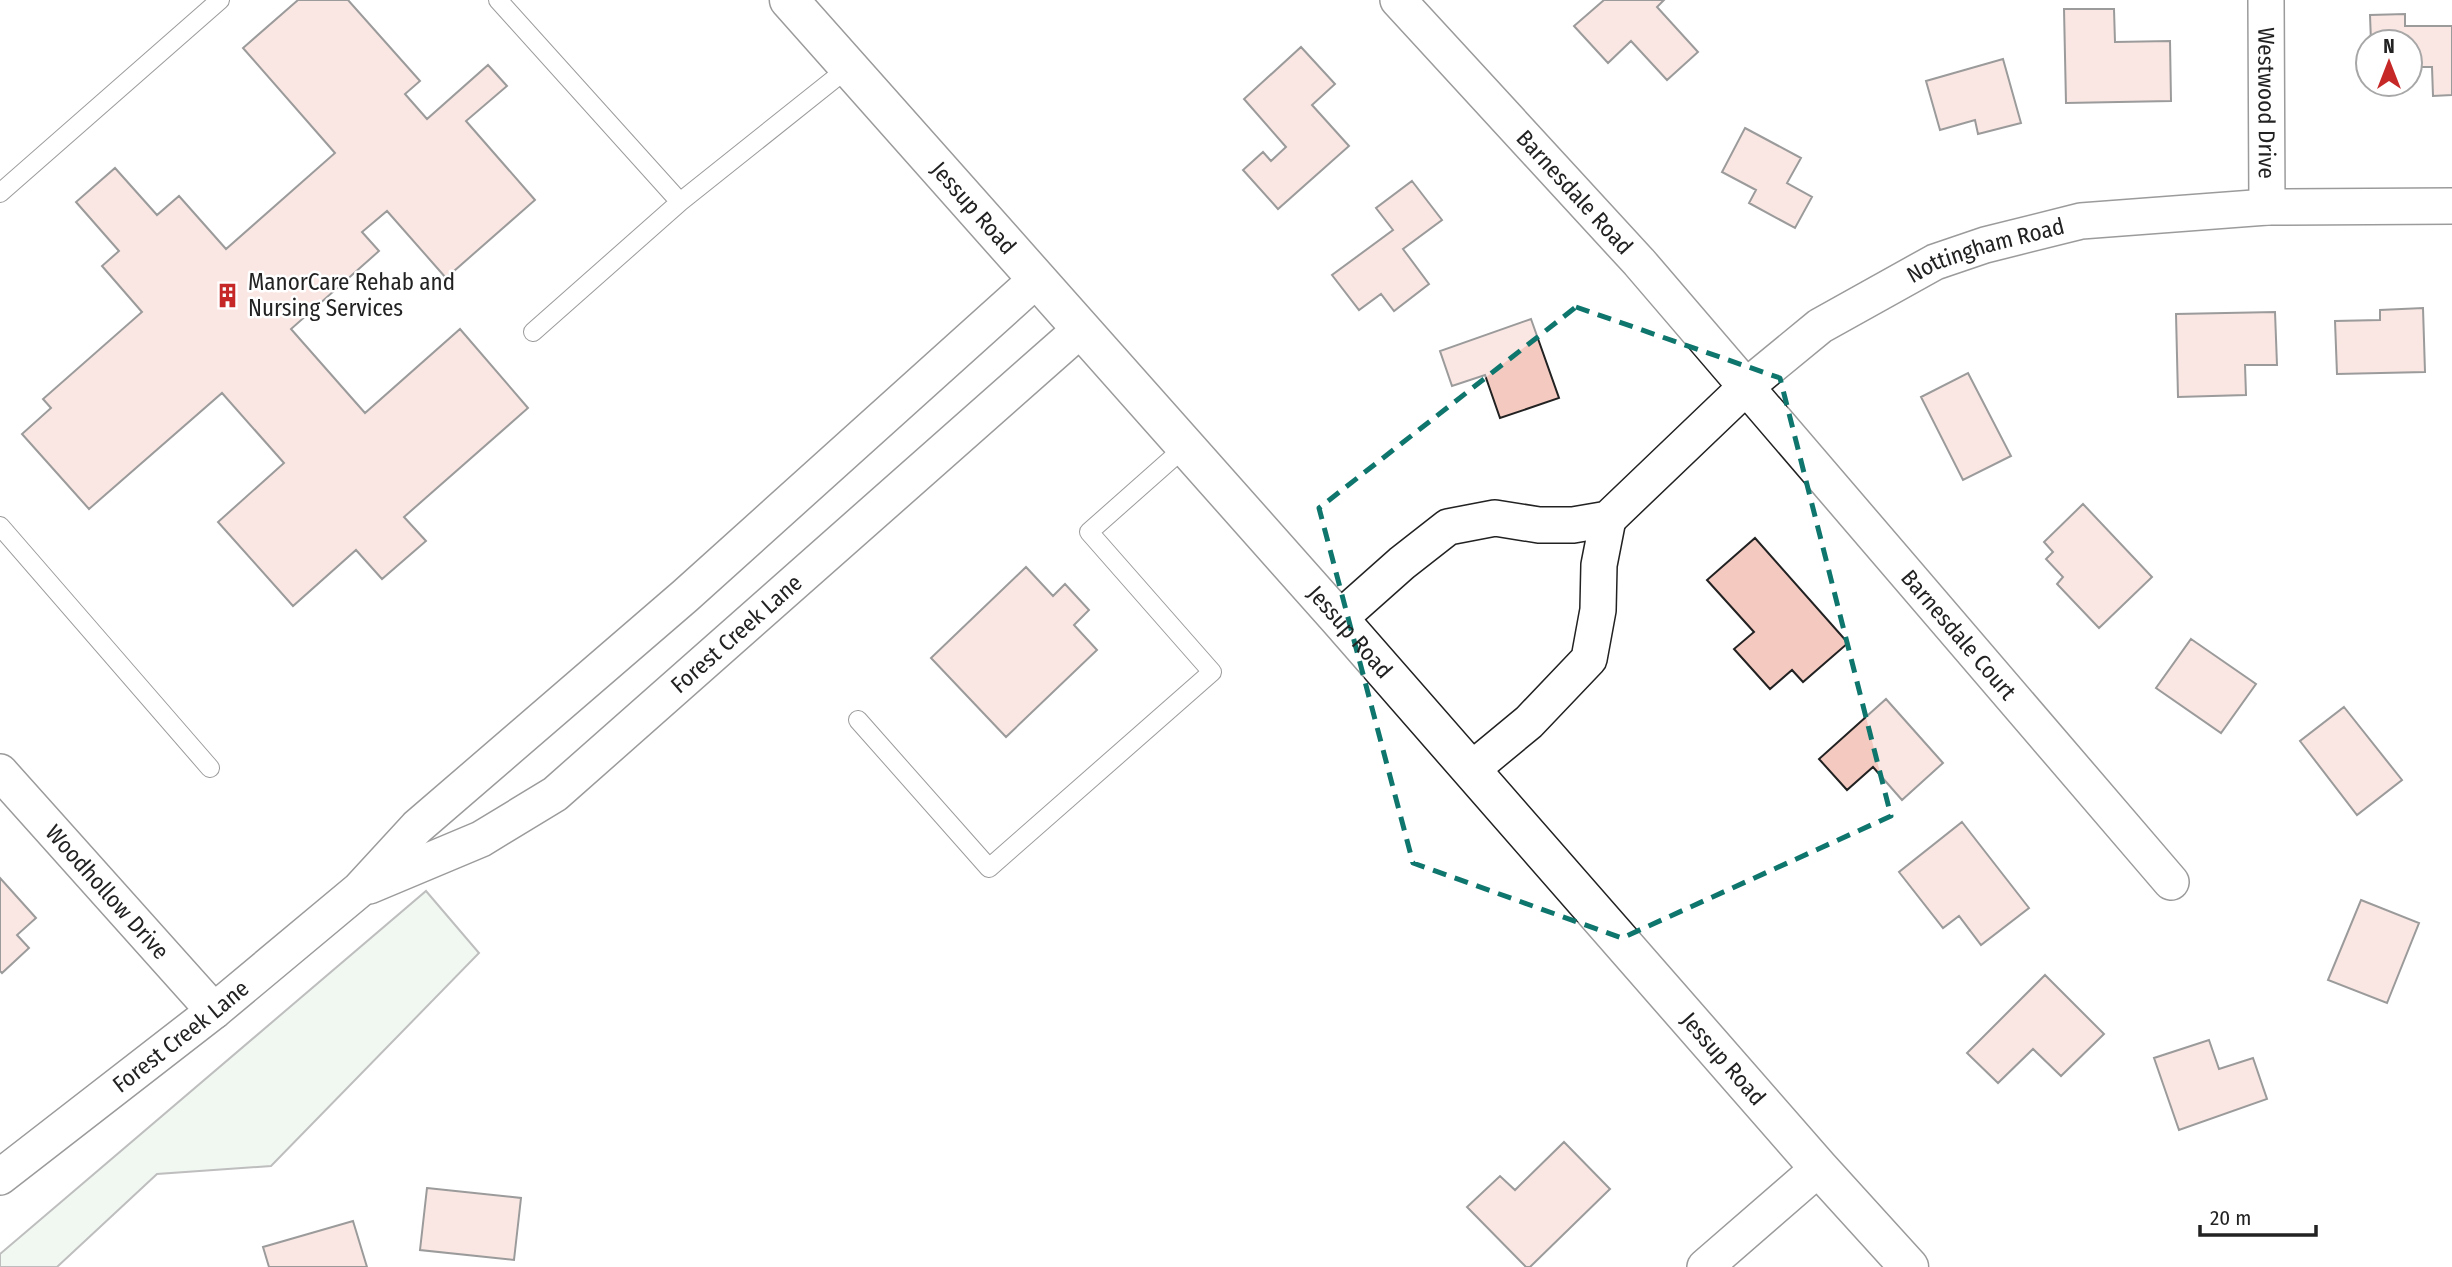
<svg xmlns="http://www.w3.org/2000/svg" width="2452" height="1267" viewBox="0 0 2452 1267" font-family="'Fira Sans Condensed',sans-serif">
<rect width="100%" height="100%" fill="#fff"/>
<path fill="#e0efe3" stroke="#6f6f6f" stroke-width="2" d="M426 891 479 953 271 1166 157 1174 57 1267H0V1254Z"/>
<path fill="#f3c9c0" stroke="#222" stroke-width="2" d="M298 0H348L420 81 405 94 427 119 488 65 507 86 466 121 535 200 446 278 387 211 362 232 379 251 291 329 365 413 460 329 528 408 404 517 426 541 382 579 356 550 293 606 218 522 284 463 222 393 89 509 22 434 51 408 43 399 142 312 102 266 119 251 76 202 115 168 157 215 179 196 226 249 335 153 243 48Z
M1604 0H1664L1657 7 1698 52 1667 80 1631 41 1608 63 1574 26Z
M2064 9H2114L2115 42 2170 41 2171 101 2066 103Z
M2405 14V26H2452V95L2433 96 2432 67H2410V42H2371L2370 15Z
M1301 47 1335 84 1312 105 1349 146 1278 209 1243 170 1263 152 1271 161 1286 147 1244 99Z
M2003 59 2021 123 1978 134 1975 120 1940 130 1926 81Z
M1745 128 1801 158 1787 183 1812 197 1795 228 1749 203 1756 190 1722 172Z
M1412 181 1442 220 1403 249 1429 284 1394 311 1381 294 1359 310 1332 275 1393 230 1376 208Z
M2423 308 2425 372 2337 374 2335 321 2380 320V310Z
M2275 312 2277 365H2245L2246 395 2178 397 2176 314Z
M1531 319 1559 398 1500 418 1485 375 1452 386 1440 351Z
M1968 373 2011 456 1963 480 1921 397Z
M2083 504 2152 577 2099 628 2057 584 2063 577 2046 559 2053 552 2044 542Z
M1755 538 1848 643 1803 682 1792 670 1770 689 1734 649 1754 632 1707 580Z
M1026 567 1053 596 1065 584 1089 610 1074 625 1097 650 1006 737 931 658Z
M2191 639 2256 684 2221 733 2156 688Z
M1886 699 1943 763 1902 800 1873 767 1847 790 1819 759Z
M2344 707 2402 780 2357 815 2300 741Z
M1962 822 2029 908 1981 945 1959 916 1943 928 1899 872Z
M0 878 36 918 17 935 29 948 2 973 0 971Z
M2361 900 2419 923 2387 1003 2328 980Z
M2045 975 2104 1034 2061 1076 2033 1049 1998 1083 1967 1053Z
M2209 1040 2219 1069 2253 1058 2267 1099 2179 1130 2154 1058Z
M1564 1142 1610 1189 1530 1267H1526L1467 1207 1500 1176 1515 1190Z
M427 1188 521 1198 514 1260 420 1250Z
M353 1221 367 1267H269L263 1247Z"/>
<g fill="none" stroke-linecap="round" stroke-linejoin="round">
<defs>
<path id="lane" d="M498 0 680 202
M0 193 220 0
M533 332 680 202 848 68
M0 526 210 768
M858 720 989 868 1212 672 1089 532 1185 447"/>
<g id="street">
<path id="s1" d="M1398 0 1639 262 2171 882"/>
<path id="s2" d="M2266 0 2267 207"/>
<path id="s3" d="M1339 619 1402 563 1448 527 1495 518 1539 525H1573L1608 519 1747 386 1820 326 1935 262 1985 245 2081 221 2267 207 2452 206"/>
<path d="M1471 770 1529 722 1589 659 1598 610 1599 565 1608 519"/>
<path id="s4" d="M0 772 214 1011"/>
<path id="s5" d="M369 886 481 839 555 794 1081 329"/>
<path id="s6" d="M0 1177 214 1011 359 890 417 827 685 596 1037 279"/>
<path d="M1705 1267 1819 1168"/>
</g>
<g id="secondary">
<path id="s7" d="M789 0 1339 619 1819 1168 1909 1267"/>
</g>
</defs>
<use href="#lane" stroke="#222" stroke-width="20"/>
<use href="#street" stroke="#222" stroke-width="38"/>
<use href="#secondary" stroke="#222" stroke-width="41"/>
<use href="#lane" stroke="#fff" stroke-width="18"/>
<use href="#street" stroke="#fff" stroke-width="35"/>
<use href="#secondary" stroke="#fff" stroke-width="38"/>
</g>
<path d="M0 0H2452V1267H0ZM1576 307 1780 378 1891 816 1622 938 1413 863 1319 508Z" fill="#fff" fill-opacity=".55" fill-rule="evenodd"/>
<path fill="none" stroke="#0f766e" stroke-width="5" stroke-dasharray="14 9" stroke-linejoin="round" d="M1576 307 1780 378 1891 816 1622 938 1413 863 1319 508Z"/>
<defs>
<symbol id="building-bare" viewBox="-9 -9 18 18"><path d="M-4-6H4V6H1V3H-1V6H-4ZM-2.5-4.3h1.7v1.8h-1.7ZM.8-4.3h1.7v1.8H.8ZM-2.5-1h1.7V.8h-1.7ZM.8-1h1.7V.8H.8Z" fill="#c62828" stroke="#fff" stroke-width="2.5" paint-order="stroke"/></symbol>
</defs>
<g fill-rule="evenodd">
<use href="#building-bare" x="210" y="278" width="35" height="35"/>
</g>
<g text-anchor="middle" stroke-width="5" stroke-linejoin="round" paint-order="stroke">
<g font-size="23" fill="#222" stroke="#fff">
<text dy="8" stroke="none"><textPath href="#s2" startOffset="103">Westwood Drive</textPath></text>
<text dy="8" stroke="none"><textPath href="#s1" startOffset="261">Barnesdale Road</textPath></text>
<text dy="8" stroke="none"><textPath href="#s7" startOffset="278">Jessup Road</textPath></text>
<text dy="8" stroke="none"><textPath href="#s3" startOffset="775">Nottingham Road</textPath></text>
<text dy="8" stroke="none"><textPath href="#s7" startOffset="845">Jessup Road</textPath></text>
<text dy="8" stroke="none"><textPath href="#s5" startOffset="450">Forest Creek Lane</textPath></text>
<text dy="8" stroke="none"><textPath href="#s1" startOffset="847">Barnesdale Court</textPath></text>
<text dy="8" stroke="none"><textPath href="#s4" startOffset="161">Woodhollow Drive</textPath></text>
<text dy="8" stroke="none"><textPath href="#s6" startOffset="229">Forest Creek Lane</textPath></text>
<text dy="8" stroke="none"><textPath href="#s7" startOffset="1412">Jessup Road</textPath></text>
</g>
<g font-size="23" fill="#222" stroke="#fff" text-anchor="start">
<text x="248" y="290">ManorCare Rehab and<tspan x="248" dy="26">Nursing Services</tspan></text>
</g>
</g>
<g transform="translate(2389 63)"><circle r="33" fill="#ffffff" stroke="#a7a7a7" stroke-width="2"/>
<path d="M0-5L12 26L0 18L-12 26Z" fill="#c62828"/>
<text y="-10" font-size="19" font-weight="bold" text-anchor="middle" fill="#222222">N</text>
</g>
<path d="M2200 1225v10h116v-10" fill="none" stroke="#222222" stroke-width="3.5"/>
<text x="2210" y="1225" font-size="21" fill="#222222" stroke="#ffffff" stroke-width="5" paint-order="stroke">20 m</text>
</svg>
